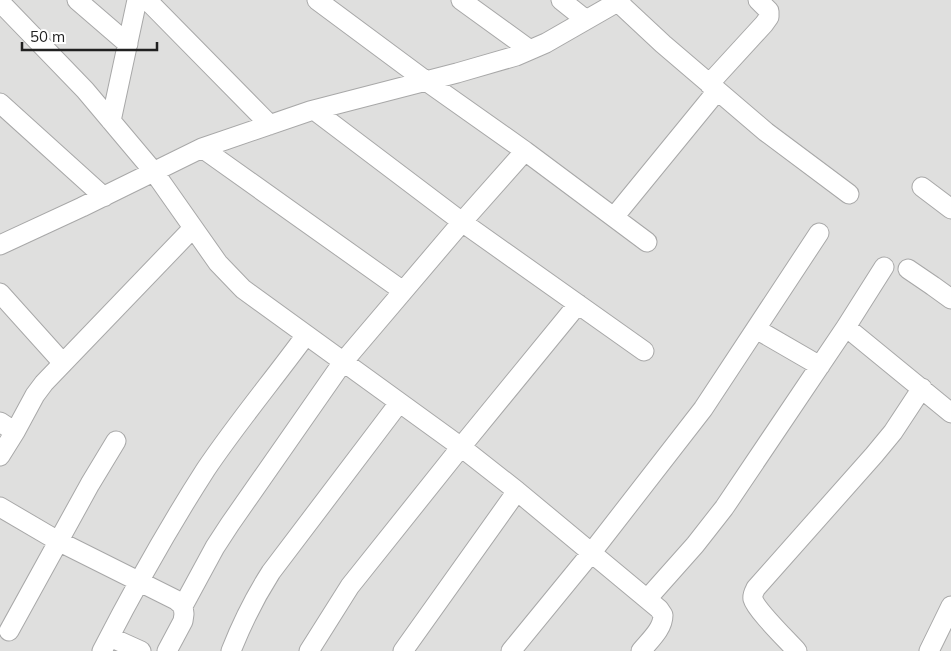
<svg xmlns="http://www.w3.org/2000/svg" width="951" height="651" viewBox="0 0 951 651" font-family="Mulish,sans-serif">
<rect width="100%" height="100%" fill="#f1f0e9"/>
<path fill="#dfdfde" d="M0 0H951V651H0Z"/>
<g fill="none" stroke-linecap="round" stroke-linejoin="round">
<defs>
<path id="minor" d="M77 0 128 44
M147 0 270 125
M317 0 426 81 525 151 647 242
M461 0 530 50
M561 0 586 20
M0 2 85 90 101 109 154 172 218 263 243 289 461 447 517 491 659 609 663 615C663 629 650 640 641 651
M618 2 663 44 766 132 849 194
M709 84 764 24 769 17V11L758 0
M0 103 104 197
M314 110 462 222 644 351
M111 121 137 0
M202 148 403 291
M922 187 951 209
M614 217 717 91
M0 245 82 207 202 148 310 111 457 73 516 56 546 43 621 0
M908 269 933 286 951 299
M0 293 62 362
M846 327 951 413
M756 329 820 366
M0 422 15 432
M0 456 15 432 35 395 44 383 193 228
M0 507 58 541 176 600 183 606 184 614 183 621 167 651
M647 599 695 545 724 508 846 327 884 267
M183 606 215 547 230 524 343 362 462 222 525 151
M9 631 90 484 116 441
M110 637 141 651
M102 651C134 589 168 528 206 469 237 423 273 380 306 335
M231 651C242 623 255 597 271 572L399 403
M309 651 350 586 362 571 461 447 578 304
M403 651 517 491
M511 651 592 552 703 409 819 233
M797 651C788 641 756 610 753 599 752 595 754 592 756 588L874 455 893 432 922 388
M929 651 951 606"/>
</defs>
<use href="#minor" stroke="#a8a8a8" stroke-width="21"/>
<use href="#minor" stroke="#fff" stroke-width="19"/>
</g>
<path d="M22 42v8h135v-8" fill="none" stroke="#212121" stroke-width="2.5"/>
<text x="30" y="42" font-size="15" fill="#212121" stroke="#ffffff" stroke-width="4" paint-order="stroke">50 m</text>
</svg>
